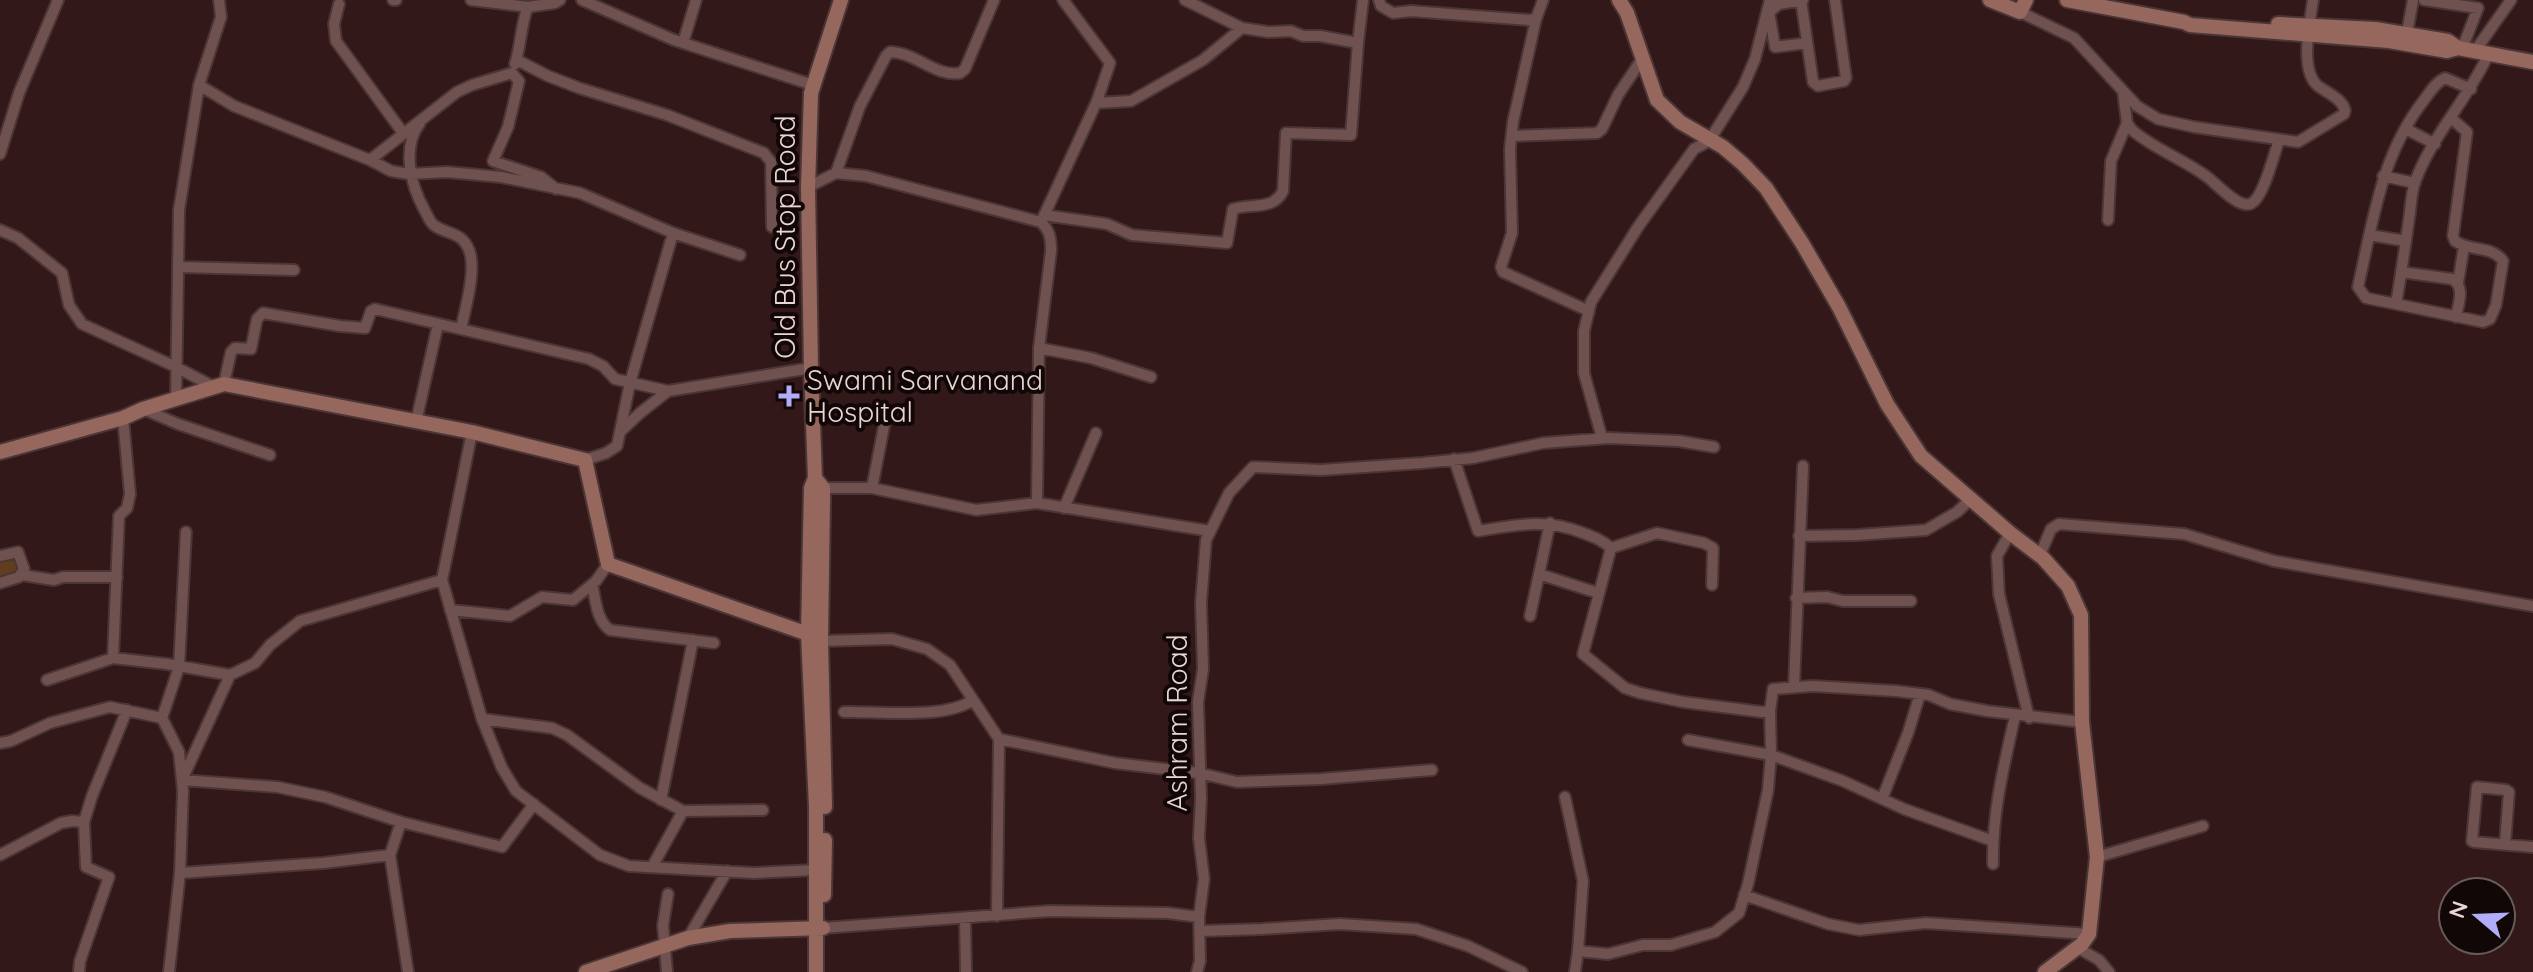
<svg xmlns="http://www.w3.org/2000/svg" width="2533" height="972" viewBox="0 0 2533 972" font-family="Quicksand,sans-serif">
<defs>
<pattern id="park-crowns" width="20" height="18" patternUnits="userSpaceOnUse" patternTransform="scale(2)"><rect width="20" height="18" fill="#603d1d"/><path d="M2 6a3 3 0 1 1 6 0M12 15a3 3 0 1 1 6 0" fill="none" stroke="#77583d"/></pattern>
</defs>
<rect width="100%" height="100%" fill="#321818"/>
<path fill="url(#park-crowns)" d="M15 557 21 566 19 576 0 585V561Z"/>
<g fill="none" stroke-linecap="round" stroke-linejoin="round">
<defs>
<path id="street" d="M219 0 221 17 199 85 234 106 370 160 457 92 472 85 512 73 519 81 508 127 493 161 541 177 556 189
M393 0H396
M471 0 528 7
M582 0 674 40 813 85
M1185 0 1242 28
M1379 0 1381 6 1393 13 1411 11 1529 20 1536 19 1543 0
M1801 0 1813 82 1818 86 1844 81 1846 78 1835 0
M1803 0 1779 4 1769 12 1775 47 1807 43
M2424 0 2478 8 2462 49
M339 4 334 24 336 41 403 133
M2020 12 2074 38 2137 106 2158 119 2194 127 2298 142 2344 114 2345 110C2342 99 2328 93 2318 86 2299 70 2310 22 2313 0
M1536 19 1513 122 1510 149 1512 233 1501 267 1503 272 1589 311
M2407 33 2413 0
M683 43 696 0
M2475 51 2511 0
M517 60 548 76 579 88 667 115 764 153 771 162 772 227
M515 64C521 46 521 22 528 7L555 3 560 0
M2123 91 2127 123 2132 130C2154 149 2183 159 2206 176 2216 183 2240 211 2252 203 2264 196 2274 154 2279 140
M1096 103 1131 101 1203 60 1242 28 1268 32 1291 31 1303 36H1320L1358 43
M2451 118 2467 132 2453 236 2455 241C2470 252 2492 245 2503 261L2496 305 2490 319 2483 322 2396 304C2401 276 2405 247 2409 219 2411 207 2411 193 2415 182 2432 135 2469 98 2489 53
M420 123C401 148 411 186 425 211 428 216 430 223 435 226 449 235 462 232 469 250 477 269 465 309 461 329
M2406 129 2435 144
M1512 136 1597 133 1602 129 1618 95 1642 59
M0 154 19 93 58 0
M370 160 391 171 409 174 447 172 501 177 580 193 673 233 630 383 617 446 606 453 585 460
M836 173 860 106 886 56 890 52C915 52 935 77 960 73L965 69 994 0
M2383 176 2415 183
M808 187 836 173 866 176 1041 222C1050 231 1051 238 1051 251L1039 348 1037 503
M1044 215 1107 224 1132 235 1227 243 1233 209C1251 203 1273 211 1283 191L1286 133 1351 135 1358 43 1363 0
M1042 220 1097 101 1110 63 1063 0
M2108 220 2111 161 2127 123
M0 230 18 238 62 273 69 305 82 324 176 367 214 387
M673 233 740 255
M2369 235 2406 241
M179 267 294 270
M2401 272 2452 279C2466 287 2458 304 2456 317
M2458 283 2464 246
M2396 304 2366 298 2358 287C2373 221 2381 155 2424 100 2430 92 2436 82 2445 78L2471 89
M1039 348 1091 358 1151 377
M224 384 231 352 235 348 251 349 257 319 263 313 340 326 365 328 371 311 375 309 589 359 603 366 615 379 668 391 811 368
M176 399 179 210 199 85
M143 409 178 424 270 455
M416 422 438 324
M621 431 640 413 668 391
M472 432 442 580 482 719 502 768 516 791 600 855 629 866 754 873 815 870
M1602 438 1584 373V331L1591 302 1638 227 1694 149 1709 141 1743 87 1755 59 1770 0
M1454 459 1478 531C1516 525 1546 518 1583 533 1594 537 1602 540 1611 548L1583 654 1625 688 1640 693 1683 702 1762 712 1770 711 1773 689 1813 686 1896 691 1929 695 1950 704 1987 711 2082 722
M817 488H872L976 510 1037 503 1210 531
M872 488 884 426
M1064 508 1096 433
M2010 533 1997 556 1999 594 2029 718
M1799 536 1857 535 1926 530 1957 512 1971 499
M1611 548 1657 533 1704 543 1713 548 1712 585
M2040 555 2051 529 2059 524 2184 534 2274 561 2533 606
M0 556 18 552 24 569 19 577 0 583
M1539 574 1598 593
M22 575 54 580 63 577H117
M592 584C596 600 596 620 610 630L714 643
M1796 598 1827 597 1843 601H1911
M450 610 510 616 542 597 573 600 596 581 608 564
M1530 616 1550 523
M817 639 821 641 892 639 927 649 950 665 999 739 997 916
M113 658 119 516 127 508 130 494 123 418
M230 675 182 780 277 787 325 797 401 822 502 847 534 804
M47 680 113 658 167 664 230 675 255 663 270 645 300 621 442 580
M1794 686 1803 466
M844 712C880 711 943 720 973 700
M162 718 179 667 186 532
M482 719 552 728 567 735 640 788 683 811
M999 739 1115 763 1199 773 1237 782 1321 779 1432 770
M1688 740 1771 755 1843 781 1904 809 1993 841
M0 743 11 741 50 723 110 707 162 718 179 752 183 791 180 873 169 972
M1565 797 1583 881 1578 951 1575 972
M1882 799 1908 733 1920 694
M661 800 693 640
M401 822 390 855 408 972
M2505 844 2509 792 2506 790 2477 787 2472 841 2474 842 2533 847
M0 855 61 823 72 821 84 822
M2097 857 2203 826
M1993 864C1992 813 2004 765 2015 716
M652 867 683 811 763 810
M180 873 323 863 390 855
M1744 895 1828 924 1859 930 1926 923 2089 934
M965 919 966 972
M823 928 1050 911 1168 913 1199 917
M1200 931 1262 929 1340 924 1416 929 1468 946 1522 972
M688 938 727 871
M2078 948 2099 960 2109 972
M1578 951 1608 954 1643 945H1671L1715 932 1739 913 1748 884 1768 790 1771 755 1770 711
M79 972 80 961 109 877 86 867 84 822 92 796 127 710
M667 972 663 925 668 894
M1197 972 1200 961 1199 917 1204 879 1199 838 1201 798 1198 702 1203 669 1201 603 1206 540 1229 493 1253 467 1321 470 1422 463 1473 458 1543 443 1609 438 1679 441 1714 447"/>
<path id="secondary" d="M1619 0 1627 13 1657 100 1680 122 1723 147 1743 164 1766 188 1802 243 1839 307 1887 404 1921 456 2010 533 2043 558 2068 586 2081 615 2082 722 2097 857 2089 934 2082 944 2045 972
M1990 0 2020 12 2026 0
M2067 0 2184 22 2190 25 2389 41 2447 51 2458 48 2533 62
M2278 24 2375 29 2448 41 2458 48
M0 452 123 418 143 409 224 384 472 432 585 460 608 564 808 634
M815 478 823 488V500L821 641 825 807
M824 895 825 840
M586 972 688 938 730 931 823 928
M816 972V807L808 634 811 488 815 478 811 368 808 187 811 93 841 0"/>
</defs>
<use href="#street" stroke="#4a3636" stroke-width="14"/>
<use href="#secondary" stroke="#4a3636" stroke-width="18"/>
<use href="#street" stroke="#6f5150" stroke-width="10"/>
<use href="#secondary" stroke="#96675c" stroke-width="14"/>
</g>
<path fill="#b2adf9" stroke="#120707" stroke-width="3" d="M785 384h8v8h8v8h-8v8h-8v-8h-8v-8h8z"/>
<g text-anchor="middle" stroke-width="8" stroke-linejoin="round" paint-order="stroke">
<g font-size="28" fill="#e8d6d4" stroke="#120707">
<text transform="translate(785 237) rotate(-90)" y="10">Old Bus Stop Road</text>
<text transform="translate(1177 723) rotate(-90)" y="10">Ashram Road</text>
</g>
<g font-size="28" fill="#e8d6d4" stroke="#120707" text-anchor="start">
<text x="807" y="390">Swami Sarvanand<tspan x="807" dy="32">Hospital</tspan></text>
</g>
</g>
<g transform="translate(2477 916) rotate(289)"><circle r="38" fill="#120707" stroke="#685a59" stroke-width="2"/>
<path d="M0-6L14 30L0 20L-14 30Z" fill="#b2adf9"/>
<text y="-12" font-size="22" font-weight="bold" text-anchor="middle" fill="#e8d6d4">N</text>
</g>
</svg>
